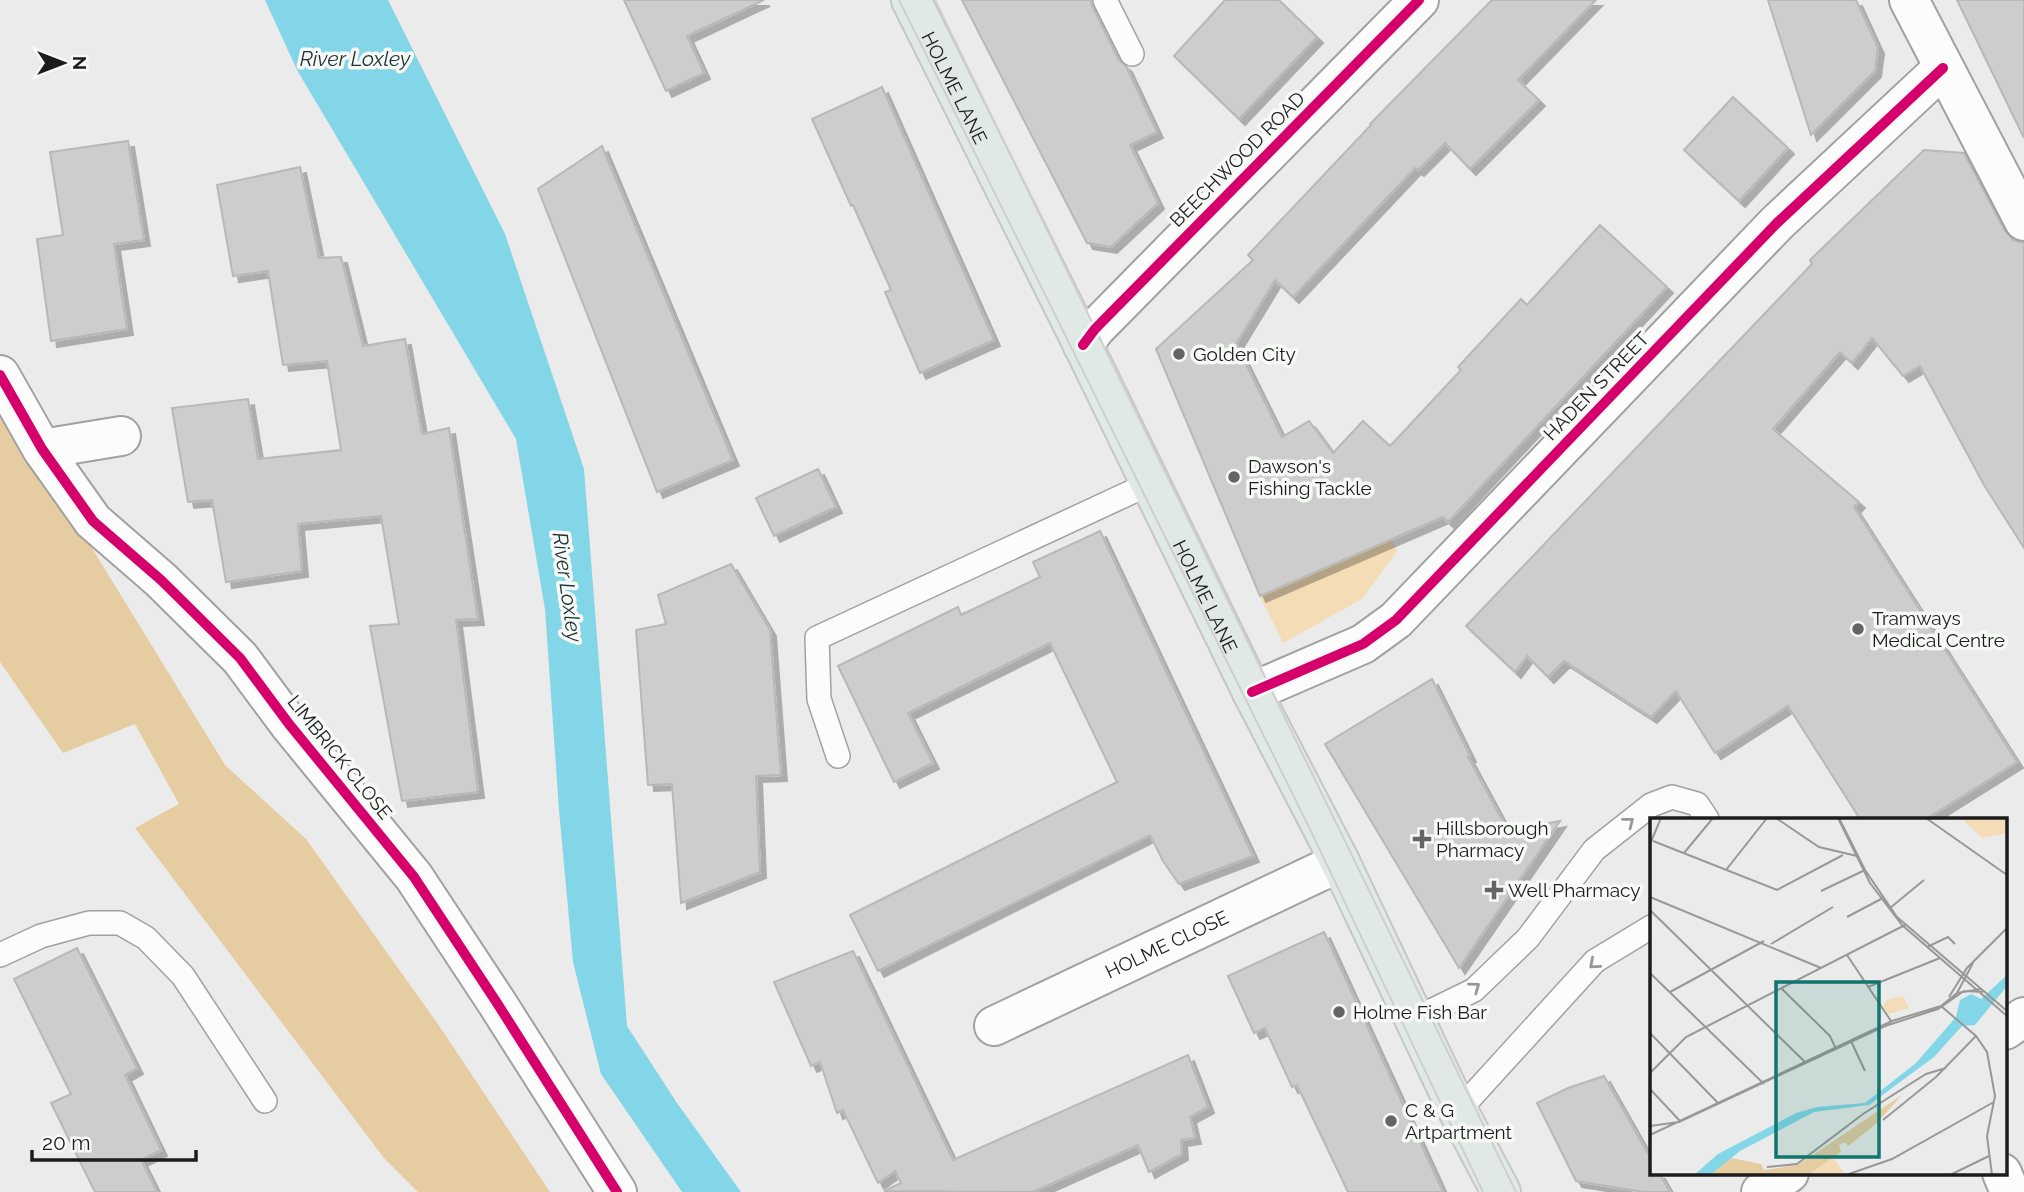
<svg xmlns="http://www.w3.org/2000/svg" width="2024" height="1192" viewBox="0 0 2024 1192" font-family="Raleway,sans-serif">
<defs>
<filter id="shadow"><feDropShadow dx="6" dy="6" stdDeviation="0" flood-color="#0004"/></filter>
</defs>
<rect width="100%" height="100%" fill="#eaebea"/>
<path fill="#f4ddb6" d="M1391 539 1397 551 1362 599 1283 643 1260 596Z"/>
<path fill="#e6cca1" d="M0 398 225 765 306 839 440 1027 550 1192H418L384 1158 135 828 179 804 135 724 63 753 0 662Z"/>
<path fill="#83d6e7" d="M265 0H388L505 234 584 469 627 1026 677 1103 741 1192H682L601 1074 573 962 559 810 545 609 516 439 297 70Z"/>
<path fill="#cccdcc" stroke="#b7b8b7" stroke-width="2" filter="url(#shadow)" d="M624 0H764L687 36 704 73 666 91Z
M962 0H1091L1092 6 1119 60 1126 66 1157 132 1130 145 1158 203 1111 247 1087 243Z
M1225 0H1279L1317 37 1239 119 1174 56Z
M1492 0H1596L1518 80 1539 100 1470 169 1445 143 1418 170 1415 168 1293 297 1275 280 1236 344 1282 437 1309 421 1333 453 1363 421 1390 446 1461 370 1458 367 1521 299 1527 305 1600 225 1667 287 1448 522 1443 517 1260 596 1156 349 1253 260 1248 255 1371 125 1370 124Z
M1768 0H1856L1878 48 1875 71 1811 135Z
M1957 0H2024V138Z
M882 87 994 340 920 373 885 292 891 290 853 205 851 206 812 119Z
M1733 97 1788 148 1739 201 1684 150Z
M128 141 144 240 114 244 127 329 51 341 37 239 63 235 50 152Z
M602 146 733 460 657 492 538 189Z
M1924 150 1964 153 2005 231 2013 240 2024 243V548L1984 485 1920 366 1903 376 1872 338 1852 363 1840 352 1773 429 1859 502 1854 507 2017 762 1926 819H1860L1788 706 1715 753 1676 691 1651 717 1564 661 1548 677 1527 656 1515 672 1466 626 1812 264 1810 260Z
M300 167 319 258 341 257 363 346 405 339 422 434 449 428 478 619 456 620 478 792 402 801 370 626 399 624 381 516 298 524 302 571 226 582 212 500 188 502 172 408 248 399 258 459 341 450 327 361 283 365 268 271 233 276 217 185Z
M818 469 836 507 774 536 756 498Z
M1100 531 1253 856 1179 884 1163 861 1150 835 878 971 850 915 1117 782 1050 643 908 713 933 763 894 782 838 666 958 607 961 615 1040 577 1033 562Z
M731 564 770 630 781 775 756 776 760 872 681 903 672 784 648 785 636 630 666 624 658 595Z
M1432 679 1470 756 1468 757 1508 831 1560 821 1459 968 1325 744Z
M1324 932 1443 1192H1348L1297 1085 1292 1087 1265 1028 1254 1033 1228 976Z
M77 948 137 1068 125 1075 161 1150 141 1160 157 1192H95L51 1103 71 1094 14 979Z
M853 951 953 1160 1188 1055 1208 1107 1190 1117 1195 1138 1181 1140 1182 1154 1149 1172 1138 1145 1033 1192 884 1191 901 1183 895 1171 878 1183 843 1110 837 1113 820 1062 811 1066 774 982Z
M1604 1076 1651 1159V1173H1659L1670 1192H1644L1576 1181 1537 1103 1568 1088Z"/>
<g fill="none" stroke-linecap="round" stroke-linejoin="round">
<defs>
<path id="lane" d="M1105 0 1132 54
M838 756 819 699 817 638 1151 483
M0 955 41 936 89 923H120L146 938 183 976 265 1101
M1413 1015 1429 1012 1474 990 1528 938 1594 850 1651 805 1672 797 1697 804 1707 819
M1455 1105 1471 1097 1595 961 1651 927"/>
<g id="street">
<path d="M1909 0 2024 221"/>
<path d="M1083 345 1095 329 1419 0"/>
<path d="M0 375 42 449 93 521 161 580 240 658 289 724 414 877 497 1003 617 1192"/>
<path d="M42 449 121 436"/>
<path d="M1252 692 1363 644 1396 620 1777 223 1943 68"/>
<path id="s1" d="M994 1026 1340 862"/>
<path d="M2005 1030 2024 1017"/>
<path d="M2002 1173 2010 1192"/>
<path d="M1761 1192 1789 1173"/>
</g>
<g id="primary">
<path id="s2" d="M911 0 1083 345 1252 692 1340 862 1455 1105 1501 1192"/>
</g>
</defs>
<use href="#lane" stroke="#a0a1a0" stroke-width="26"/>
<use href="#street" stroke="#a0a1a0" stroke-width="42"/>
<use href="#primary" stroke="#c6c6c6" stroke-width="42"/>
<use href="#lane" stroke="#fcfcfc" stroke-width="23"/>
<use href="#street" stroke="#fcfcfc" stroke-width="38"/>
<use href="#primary" stroke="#e1e9e7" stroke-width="38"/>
<path stroke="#cecfce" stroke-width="2" d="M899 0 1307 823 1483 1192
M935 0 1516 1192"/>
<defs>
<path id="cycleway" d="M1083 345 1095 329 1419 0
M0 375 42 449 93 521 161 580 240 658 289 724 414 877 497 1003 617 1192
M1252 692 1363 644 1396 620 1777 223 1943 68"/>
</defs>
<use href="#cycleway" stroke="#f6f9f6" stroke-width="15"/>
<use href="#cycleway" stroke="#d6006c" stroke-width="10"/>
</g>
<defs><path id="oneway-chevron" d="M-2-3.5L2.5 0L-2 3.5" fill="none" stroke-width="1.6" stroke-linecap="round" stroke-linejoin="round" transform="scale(1.75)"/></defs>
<g stroke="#979797">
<use href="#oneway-chevron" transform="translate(1629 822) rotate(-38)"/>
<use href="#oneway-chevron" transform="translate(1594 964) rotate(139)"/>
<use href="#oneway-chevron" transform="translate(1475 987) rotate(-36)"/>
</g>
<g fill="#636463" stroke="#f6f9f6" stroke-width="2.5">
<circle cx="1179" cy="354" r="7"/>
<circle cx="1234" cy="477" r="7"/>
<circle cx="1858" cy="629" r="7"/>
<path d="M1418.5 828.5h7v7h7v7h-7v7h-7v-7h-7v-7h7z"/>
<path d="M1490.5 879.5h7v7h7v7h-7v7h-7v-7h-7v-7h7z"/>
<circle cx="1339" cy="1012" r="7"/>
<circle cx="1391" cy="1121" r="7"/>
</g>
<g text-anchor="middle" stroke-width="7" stroke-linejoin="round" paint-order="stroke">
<g font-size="19" fill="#1b1c1b" stroke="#f6f9f6">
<text dy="7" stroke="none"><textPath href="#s2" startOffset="98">HOLME LANE</textPath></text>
<text transform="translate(1237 159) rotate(-45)" y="7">BEECHWOOD ROAD</text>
<text transform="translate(1596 386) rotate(-46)" y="7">HADEN STREET</text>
<text dy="7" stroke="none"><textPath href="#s2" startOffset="665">HOLME LANE</textPath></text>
<text transform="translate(340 757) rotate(51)" y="7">LIMBRICK CLOSE</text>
<text dy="7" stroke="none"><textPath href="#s1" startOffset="191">HOLME CLOSE</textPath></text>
</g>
<g font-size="19" fill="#1b1c1b" stroke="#f6f9f6" text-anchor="start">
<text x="1193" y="361">Golden City</text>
<text x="1248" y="473">Dawson's<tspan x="1248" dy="22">Fishing Tackle</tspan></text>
<text x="1872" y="625">Tramways<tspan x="1872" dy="22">Medical Centre</tspan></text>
<text x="1436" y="835">Hillsborough<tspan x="1436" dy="22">Pharmacy</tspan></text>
<text x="1508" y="897">Well Pharmacy</text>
<text x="1353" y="1019">Holme Fish Bar</text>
<text x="1405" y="1117">C &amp; G<tspan x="1405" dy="22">Artpartment</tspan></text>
</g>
<g font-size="21" font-style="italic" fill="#1c3135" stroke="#f6f9f6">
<text x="355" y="66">River Loxley</text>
<text transform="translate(567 587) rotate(82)" y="7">River Loxley</text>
</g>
</g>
<g transform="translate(1650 818)">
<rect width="357" height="357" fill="#eaebea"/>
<path d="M311 0H357V15L332 20ZM253 178 259 190 239 196 233 188 237 182ZM183 340 196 357H158Z" fill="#f4ddb6"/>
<path d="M252 277 226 306 198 328 195 324 189 327 191 334 158 357H60L81 340 111 346 114 352 148 347Z" fill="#e6cca1"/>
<path d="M357 157V168L325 207 312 208 284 239 219 287 164 294 90 333 60 357H44L68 336 146 295 167 289 215 285 266 245 306 199 310 182 321 176 331 181Z" fill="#83d6e7"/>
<path fill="none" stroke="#979897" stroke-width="2" d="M126 0 169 29 207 38M188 0 220 65 252 107 357 198M189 0 215 52 247 99 357 193M276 0 357 57M3 23 127 72 193 37M0 26 11 0M34 35 63 0M76 52 117 0M171 73 215 52M0 79 171 150M240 90 274 62M0 92 156 245M197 99 233 80M121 126 183 89M277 129 298 119 305 126M197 137 241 203M0 155 114 266M218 169 290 140M132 171 180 218 186 231M20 174 114 123M307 175 331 171M299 179 317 150 357 110M291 188 326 218 337 234 345 278 337 318 342 357M0 215 69 286M201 223 215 253M0 255 36 219 255 107M0 271 30 303M233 302 286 259 326 218M0 308 29 304 235 208 288 191 314 173 333 174M0 317 242 203 291 188 307 175 323 145M117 349 147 346 213 296 276 256 296 250M196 357 242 341 344 284M300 357 339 338"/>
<path fill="#0f766e" fill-opacity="0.15" stroke="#0f766e" stroke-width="3.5" d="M126 164H229V339H126Z"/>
<rect width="357" height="357" fill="none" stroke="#1b1c1b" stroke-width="3.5"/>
</g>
<g transform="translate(63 63) rotate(90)" stroke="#f6f9f6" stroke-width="5" paint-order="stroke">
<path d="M0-5L12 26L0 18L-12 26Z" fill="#1b1c1b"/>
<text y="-10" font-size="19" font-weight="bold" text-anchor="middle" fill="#1b1c1b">N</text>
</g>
<path d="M32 1150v10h164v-10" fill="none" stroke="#1b1c1b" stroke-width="3.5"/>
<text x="42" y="1150" font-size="21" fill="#1b1c1b" stroke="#f6f9f6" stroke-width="5" paint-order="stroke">20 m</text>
</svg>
